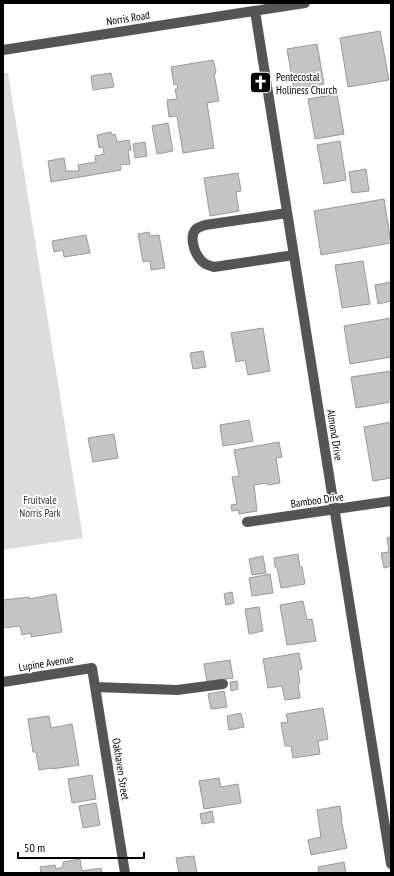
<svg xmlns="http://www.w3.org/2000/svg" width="394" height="876" viewBox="0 0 394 876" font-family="'PT Sans Narrow',sans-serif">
<rect width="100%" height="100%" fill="#fff"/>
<path fill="#dcdcdc" d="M3 73H8L83 538 3 550Z"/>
<path fill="#c4c4c4" stroke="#999" d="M380 31 389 80 348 87 340 38Z
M317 44 324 84 294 89 287 49Z
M213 60 216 71 215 74H214L219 101 207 103 214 148 183 153 177 116 169 117 167 100 177 99 175 89H178L177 84 174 85 171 67Z
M111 73 114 87 93 90 91 76Z
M337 94 344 134 315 139 308 99Z
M168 123 173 151 157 154 152 126Z
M111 132 112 135 115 134 117 142 129 140 131 150 128 151 130 164 120 165 121 170 51 182 48 161 64 158 66 171H79L78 165 96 162 95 156 104 154 103 147 99 148 97 135Z
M340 141 346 180 324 184 317 145Z
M145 142 147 156 135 158 133 144Z
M366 169 369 191 352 193 349 172Z
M238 173 241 191 236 192 239 211 210 216 204 178Z
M384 199 391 243 321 255 314 211Z
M149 232 150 236 159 235 165 268 151 270 150 261 143 262 138 234Z
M86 235 90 253 64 257 63 250 54 252 52 241Z
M363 261 370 304 342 308 335 265Z
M391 282V301L378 304 375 285Z
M391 318V357L350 364 344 326Z
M263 328 270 371 248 375 245 360 236 362 231 333Z
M203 351 206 367 193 369 190 353Z
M391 371V402L356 408 351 377Z
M249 420 253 441 223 446 220 425Z
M391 422V478L373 481 364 427Z
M114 434 118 458 93 462 88 438Z
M279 442 282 457 276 458 280 483 268 485 267 483 254 485 257 511 239 514V510L232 511 231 505 237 504 232 477 239 476 234 450Z
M391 537V566L384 568 381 553 389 552 387 538Z
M298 554 300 567H302L305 584 281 588 277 567H275L274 558Z
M263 556 266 573 252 575 249 559Z
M270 574 273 593 252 596 249 578Z
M232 592 234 603 226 605 224 594Z
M56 594 62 632 31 637V633L22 635 20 626 3 628V600L29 597V599Z
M303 601 307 620 312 619 316 641 287 645 280 605Z
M259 607 263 631 249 634 245 609Z
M299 653 302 669 298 670 300 683 298 684 300 698 285 700 282 686 268 688 263 659Z
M230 660 233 678 207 682 204 664Z
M237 681 238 689 231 691 230 682Z
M224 691 227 707 211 709 208 694Z
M323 708 328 739 318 741 320 754 293 758 291 746H285L281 723 288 722 286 714Z
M241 713 244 727 229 730 227 716Z
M49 716 51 728 72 724 79 765 52 769V768L39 770 36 752H33L28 719Z
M92 775 96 799 72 803 68 779Z
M219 778 221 787 238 784 241 803 204 809 199 781Z
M96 803 100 825 83 828 79 806Z
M340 806 342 819H341L347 848 311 855 308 840 321 837 317 810Z
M212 811 214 822 202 824 200 814Z
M194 856 197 873H179L176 858Z
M80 859 82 871 101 868 102 873H37L41 872 40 867 55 865 56 869 63 867V862Z
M344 862 346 873H319L318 867Z"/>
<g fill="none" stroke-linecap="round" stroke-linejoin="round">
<path stroke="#555" stroke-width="10" d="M255 11 391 864
M3 50 305 3
M287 213 205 225C202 226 199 227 196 229 189 236 194 252 200 259 203 264 208 265 214 267L294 255
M247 522 391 501
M3 682 92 668 125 873
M95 687 177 690 223 684"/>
</g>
<defs>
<symbol id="church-square" viewBox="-11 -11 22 22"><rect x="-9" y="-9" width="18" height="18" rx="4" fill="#000" stroke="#fff"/><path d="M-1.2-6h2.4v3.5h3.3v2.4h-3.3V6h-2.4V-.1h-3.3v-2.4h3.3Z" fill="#fff"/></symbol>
</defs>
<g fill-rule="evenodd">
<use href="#church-square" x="248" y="70" width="25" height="25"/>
</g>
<g text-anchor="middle" stroke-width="3.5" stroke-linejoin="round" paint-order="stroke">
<g font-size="11" fill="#000" stroke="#fff">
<text transform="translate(128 18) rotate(-9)" y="4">Norris Road</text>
<text transform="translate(335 435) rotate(81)" y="4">Almond Drive</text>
<text transform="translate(317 500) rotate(-8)" y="4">Bamboo Drive</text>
<text transform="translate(46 663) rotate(-9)" y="4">Lupine Avenue</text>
<text transform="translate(121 769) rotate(81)" y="4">Oakhaven Street</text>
</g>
<g font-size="11" fill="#000" stroke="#fff" text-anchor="start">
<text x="276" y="81">Pentecostal<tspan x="276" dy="13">Holiness Church</tspan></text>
</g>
<g font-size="11" fill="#333" stroke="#fff">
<text x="40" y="504">Fruitvale<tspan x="40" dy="13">Norris Park</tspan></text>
</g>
</g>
<rect width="394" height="876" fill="none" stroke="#000000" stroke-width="8"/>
<path d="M18 852v6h126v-6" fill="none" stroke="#000000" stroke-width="2"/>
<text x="24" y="852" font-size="12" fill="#000000" stroke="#ffffff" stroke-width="3" paint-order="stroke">50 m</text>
</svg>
